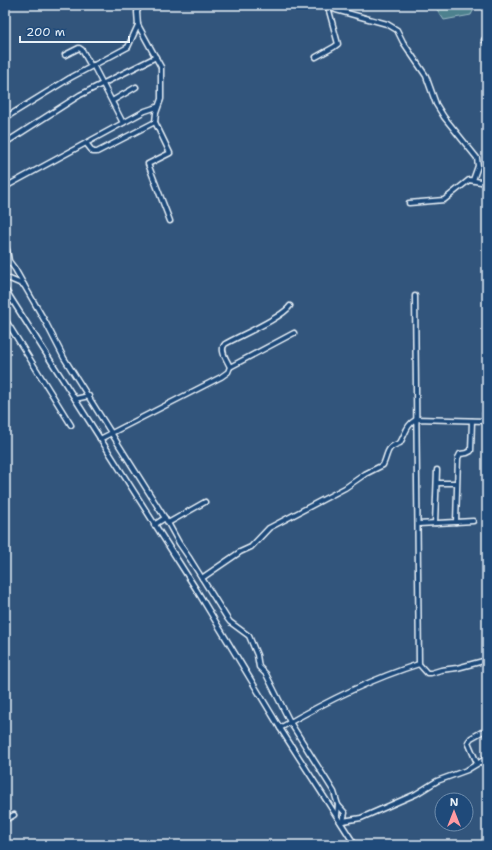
<svg xmlns="http://www.w3.org/2000/svg" width="492" height="850" font-family="'Shantell Sans',sans-serif">
<style>
.green{fill:#4d818e;stroke:#9ab9c3}
.lines{fill:none;stroke-linecap:round;stroke-linejoin:round}
.street-casing{stroke:#e8f1f8;stroke-width:7}
.street{stroke:#1f4a7a;stroke-width:4}
</style>
<rect width="100%" height="100%" fill="#32557c"/>
<filter id="ink" filterUnits="userSpaceOnUse"><feTurbulence type="fractalNoise" baseFrequency=".025" numOctaves="2"/><feDisplacementMap in="SourceGraphic" scale="8" xChannelSelector="R" yChannelSelector="G"/><feConvolveMatrix kernelMatrix="1 2 1 2 8 2 1 2 1" color-interpolation-filters="sRGB"/></filter>
<g filter="url(#ink)">
<polygon class="green" points="434,5 476,5 471,15 444,20"/>
<g class="lines">
<defs>
<g id="street">
<polyline points="140,5 137,12 138,25 161,67 161,99 156,113 155,122 170,153 148,164 170,221"/>
<polyline points="325,5 336,10 387,24 397,30 403,42 426,76 436,104 444,117 477,158 478,166 473,180"/>
<polyline points="484,40 487,41"/>
<polyline points="65,55 79,48 82,50 91,66"/>
<polyline points="316,57 334,47 338,44 328,7"/>
<polyline points="93,65 123,123"/>
<polyline points="112,101 136,87"/>
<polyline points="5,118 70,78 128,47 138,25"/>
<polyline points="5,143 80,95 156,57"/>
<polyline points="86,143 93,152 97,152 155,122"/>
<polyline points="5,187 145,111 157,107"/>
<polyline points="409,203 444,200 469,180 487,183"/>
<polyline points="5,245 7,250 9,261 15,269 24,285"/>
<polyline points="5,277 24,285 46,323 64,358 168,523 179,543 190,559 227,618 230,622 249,636 257,655 259,667 266,674 290,722 334,792 338,805 337,815"/>
<polyline points="5,289 196,589 280,728 355,845"/>
<polyline points="415,296 419,664 427,673 431,673 441,670 457,668 487,660"/>
<polyline points="5,319 71,425"/>
<path d="M230,367C227,360 219,350 225,344C239,336 282,318 290,306"/>
<polyline points="75,399 89,396"/>
<polyline points="486,421 485,414 487,404"/>
<polyline points="100,439 221,377 228,372 230,367 294,333"/>
<polyline points="437,483 456,483"/>
<polyline points="456,522 473,521"/>
<polyline points="168,523 205,502"/>
<polyline points="435,523 437,470"/>
<polyline points="418,524 456,522 458,458 460,454 467,453 471,451 472,421"/>
<polyline points="154,525 165,518"/>
<path d="M202,578L240,552L251,547L269,528L345,488L365,474L383,465C389,452 385,448 400,443C406,433 406,425 417,419L485,421"/>
<path d="M280,728C323,703 371,679 419,664"/>
<polyline points="477,763 468,742 471,738 487,729"/>
<polyline points="338,805 345,813 343,821 361,818 416,794 437,781 467,770 487,758"/>
<polyline points="5,820 14,815"/>
</g>
</defs>
<use href="#street" class="street-casing"/>
<use href="#street" class="street"/>
</g>
</g>
<rect width="492" height="850" fill="none" stroke="#1f4a7a" stroke-width="20"/>
<rect x="10" y="10" width="472" height="830" fill="none" stroke="#e8f1f8" stroke-width="1.5" filter="url(#ink)"/>
<g transform="translate(454 812)"><circle r="19" fill="#1f4a7a" stroke="#6f8dac"/>
<path d="M0-3L7 15L0 10L-7 15Z" fill="#ff9aa2"/>
<text y="-6" font-size="11" font-weight="bold" text-anchor="middle" fill="#e8f1f8">N</text>
</g>
<path d="M20 36v6h109v-6" fill="none" stroke="#e8f1f8" stroke-width="2"/>
<text x="26" y="36" font-size="12" fill="#e8f1f8" stroke="#1f4a7a" stroke-width="3" paint-order="stroke">200 m</text>
</svg>
